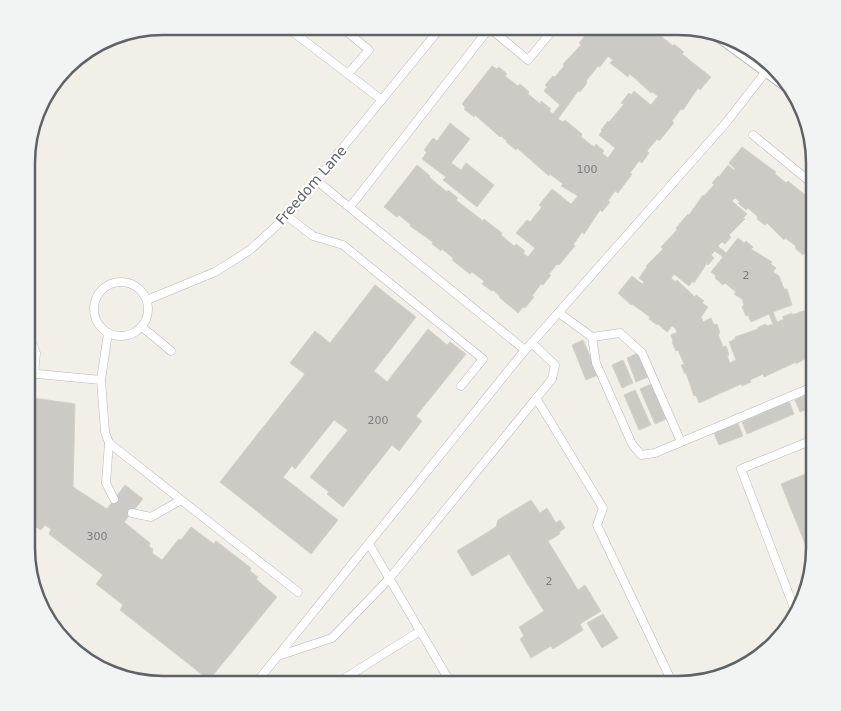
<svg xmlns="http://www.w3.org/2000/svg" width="841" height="711" font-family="'DejaVu Sans',sans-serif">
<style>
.building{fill:#cccac5;stroke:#d6d1c6;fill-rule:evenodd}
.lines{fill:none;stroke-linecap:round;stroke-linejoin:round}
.service-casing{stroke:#b5b8bc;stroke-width:9}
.minor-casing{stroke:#b5b8bc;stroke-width:18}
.service{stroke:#fff;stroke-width:8}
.minor{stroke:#fff;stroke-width:16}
.labels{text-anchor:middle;stroke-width:4;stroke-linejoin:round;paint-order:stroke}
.number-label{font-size:11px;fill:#7a7d7f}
.street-label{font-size:14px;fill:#5f6368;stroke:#fff}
.rim{fill:none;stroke:#5f6368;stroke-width:2.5}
</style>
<rect width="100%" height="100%" fill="#f1efe8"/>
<g class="building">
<path d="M595,27H652L662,35L661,36L673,46L674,44L684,52L682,54L711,77L700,90L698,88L683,110L681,109L672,121L674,123L659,141L657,139L647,151L649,153L642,163L639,161L630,173L632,174L618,193L615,191L608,201L610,202L602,212L600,210L584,234L582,232L573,245L575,246L559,265L557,264L549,274L551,275L543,285L541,284L532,296L534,297L525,308L523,307L518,313L499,297L500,296L493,290L492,291L482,284L484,281L472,272L470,274L452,260L453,258L442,249L441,251L432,244L433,242L410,226L411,225L399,215L397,217L384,207L417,165L430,176L429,177L447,192L448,190L458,198L456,200L483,221L484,219L502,233L501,235L514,246L516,244L525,251L523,253L528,257L535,248L516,233L527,220L530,222L542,207L539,205L552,189L571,204L578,196L561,186L563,184L550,174L549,176L517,148L516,150L506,142L507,141L501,136L500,137L475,115L474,117L464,109L466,108L462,104L492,66L497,69L499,67L507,74L505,76L518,86L520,84L529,92L528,94L540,104L541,101L551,109L549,111L553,114L560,105L544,91L547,87L545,85L553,76L555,77L564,66L563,64L581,45L579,43L588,32L590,33ZM608,56L613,60L610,63L628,77L630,74L651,93L652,92L658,96L651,105L634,91L631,95L629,93L621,103L624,104L609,122L608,121L601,130L602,131L599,135L615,148L608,158L602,153L604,151L596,144L594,147L581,137L582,134L565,120L563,122L558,119L578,91L580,92L587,83L586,81L598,66L600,67Z"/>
<polygon points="450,123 470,139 451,163 461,170 466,163 494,185 477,207 443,180 446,177 422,159 427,152 424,150 433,138 437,141"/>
<path d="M742,147L776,172L774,173L786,183L788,181L814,202L815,262L804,253L803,255L795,248L796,246L785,238L784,240L767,223L765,225L757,219L758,217L748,208L746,210L738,203L740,202L735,198L732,201L747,214L743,218L745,219L729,235L731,237L725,244L722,242L718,246L726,253L738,238L744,243L746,241L753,247L751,249L772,262L770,263L776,268L773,272L779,276L784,289H787L792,305L773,312L777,322L784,319L782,317L792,313V315L806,310L805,308L814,304L815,353L796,364V362L764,377L763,374L750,380L751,382L742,386L741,384L699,403L696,395L694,396L686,373L685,374L681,365L684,364L678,350L676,351L672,342L673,341L671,335L677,332L675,328L672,326L667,332L658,324L657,325L649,319L650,317L632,304L631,305L618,293L632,276L642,284L644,282L639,278L647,267L646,266L663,249L661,247L677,230L676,228L688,214L689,215L703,195L704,196L714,185L712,183L718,176L719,177L728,165L734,170L735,169L729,163ZM715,251L723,257L711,272L716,276L715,278L723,285L725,283L736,292L734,294L742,299L744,305L742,307L746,316L748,315L751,322L769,314L773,324L767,326L765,324L757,328L758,329L735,337V339L729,342L736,360L730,363L727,356L729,355L726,346L723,347L718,334L720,333L717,324L714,325L711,318L703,322L701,317L708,307L702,303L704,301L696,295L695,297L677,280L676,282L671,278L674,274L689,286L693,281L694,283L707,263L708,265L714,258L711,255Z"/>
<polygon points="375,285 416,317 374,371 387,382 428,329 447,345 450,342 466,354 416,416 422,421 399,451 392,445 343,507 327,494 329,492 310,477 348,430 334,420 295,469 292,466 283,477 338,520 311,554 220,482 305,374 290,363 315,331 330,343"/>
<polygon points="583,340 598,375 586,380 572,345"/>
<polygon points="638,353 648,377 636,382 627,358"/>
<polygon points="623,360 633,383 622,388 612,365"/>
<polygon points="651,384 666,419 655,424 640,389"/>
<polygon points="635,390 651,425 639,430 624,395"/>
<polygon points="815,391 815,406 800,412 795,400"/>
<polygon points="27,397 75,404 73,487 107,509 125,485 143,499 124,522 150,543 149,547 153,549 152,553 162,560 179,539 181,540 191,527 214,544 216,541 251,568 250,571 258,577 256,579 277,597 209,680 120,610 123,605 96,584 103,575 49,534 51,529 45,525 41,530 27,522"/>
<polygon points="789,401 794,414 747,434 742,422"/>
<polygon points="738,423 743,436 719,445 714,433"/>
<polygon points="815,470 815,548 812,561 781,484"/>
<polygon points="531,500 540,513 547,508 556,523 560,520 565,528 559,532 560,534 548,541 578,590 585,585 601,611 580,624 583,630 553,649 551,646 531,658 520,639 524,636 519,627 544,611 509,554 472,576 457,551 496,527 498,520"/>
<polygon points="603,614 618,638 602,648 587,623"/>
</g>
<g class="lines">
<defs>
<g id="service">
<polyline points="285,26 382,100"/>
<polyline points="340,26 369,50 348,74"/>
<polyline points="487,26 528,60 556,26"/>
<polyline points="753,135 814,185"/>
<polyline points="317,181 525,350"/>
<polyline points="350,207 491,26"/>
<polyline points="287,216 313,236 343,245 483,359 461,386"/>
<circle cx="121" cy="309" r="27"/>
<polyline points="147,300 215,272 250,250 287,216 442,26"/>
<polyline points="559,313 592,337 596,363 632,444 641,455 655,453 815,386"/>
<polyline points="142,327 171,351"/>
<polyline points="108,333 101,380 105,432 109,443 298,592"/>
<polyline points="592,337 620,333 642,353 681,442"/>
<polyline points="27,342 33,345 36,353 34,374"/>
<polyline points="27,373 101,380"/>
<polyline points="536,398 603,508 597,525 673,684"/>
<polyline points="109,443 106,483 114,499"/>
<polyline points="132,513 151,517 181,500"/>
<polyline points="369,544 452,685"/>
<polyline points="796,613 741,469 815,439"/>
<polyline points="278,656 332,638 389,579 552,379 555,365 532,343"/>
<polyline points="256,683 521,355 725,124 768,69"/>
<polyline points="334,685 420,631"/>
</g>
<polyline id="minor" points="723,36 787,83"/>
</defs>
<use href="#service" class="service-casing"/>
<use href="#minor" class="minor-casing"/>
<use href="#service" class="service"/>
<use href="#minor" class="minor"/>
</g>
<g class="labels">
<g class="number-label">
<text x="587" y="173">100</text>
<text x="746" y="279">2</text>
<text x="378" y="424">200</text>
<text x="97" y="540">300</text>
<text x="549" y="585">2</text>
</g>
<g class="street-label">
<text transform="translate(311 185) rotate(-49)" y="5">Freedom Lane</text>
</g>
</g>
<path d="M0 0H841V711H0ZM163 35H678A128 128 0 0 1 806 163V548A128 128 0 0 1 678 676H163A128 128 0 0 1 35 548V163A128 128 0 0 1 163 35Z" fill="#f2f3f3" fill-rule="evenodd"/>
<path class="rim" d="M163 35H678A128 128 0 0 1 806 163V548A128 128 0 0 1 678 676H163A128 128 0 0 1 35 548V163A128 128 0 0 1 163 35Z"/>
</svg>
